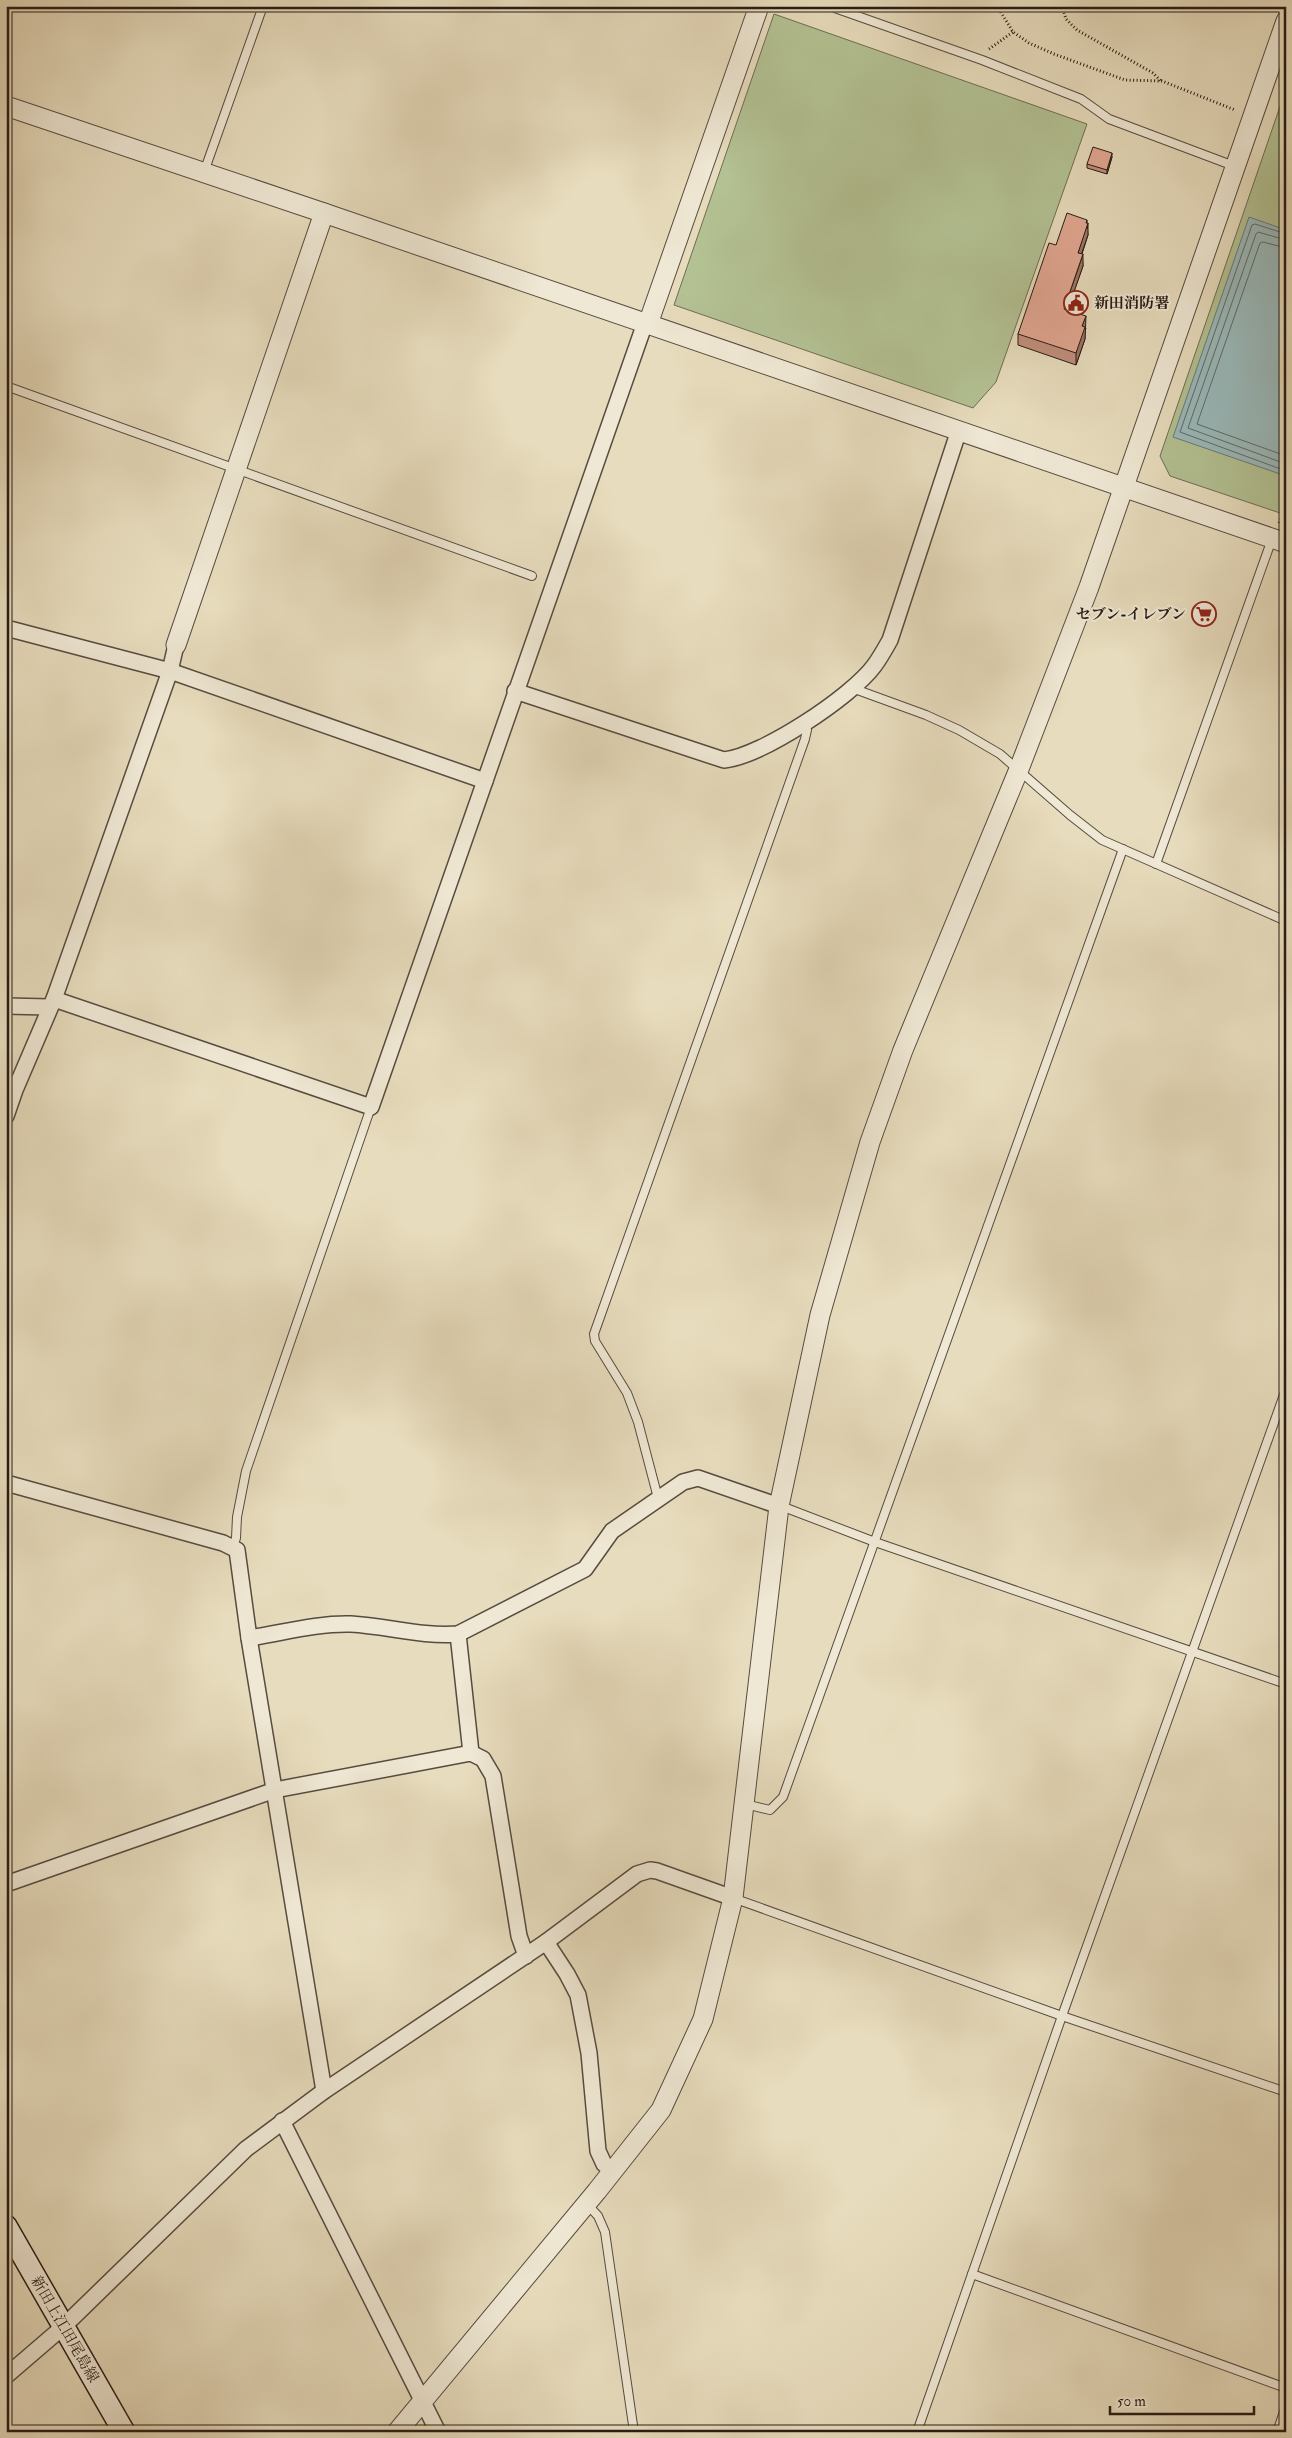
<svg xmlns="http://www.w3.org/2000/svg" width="1292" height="2438" font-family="'IM FELL Double Pica','Noto Serif JP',serif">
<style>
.green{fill:#b3c193;stroke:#6d6e54}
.water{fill:#9ab9ba;stroke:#6c7a78}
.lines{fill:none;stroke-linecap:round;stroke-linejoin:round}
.shore{stroke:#606a68;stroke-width:1}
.service-casing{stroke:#574c40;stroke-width:10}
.minor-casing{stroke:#574c40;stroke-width:18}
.tertiary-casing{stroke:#574c40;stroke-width:21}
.secondary-casing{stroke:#271c16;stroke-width:24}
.path{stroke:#271c16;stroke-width:3;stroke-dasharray:1 2.5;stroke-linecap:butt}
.service{stroke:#efe8d4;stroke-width:8}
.minor{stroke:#efe8d4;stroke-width:15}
.tertiary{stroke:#efe8d4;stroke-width:19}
.secondary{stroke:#efe8d4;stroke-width:21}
.wall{fill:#c2907e;stroke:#271c16}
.shaded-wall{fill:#9e7566;stroke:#271c16}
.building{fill:#e1a792;stroke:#271c16}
.labels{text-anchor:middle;stroke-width:4;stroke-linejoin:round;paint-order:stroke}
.poi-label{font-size:15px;font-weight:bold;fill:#271c16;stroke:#efe8d4;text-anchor:start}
.street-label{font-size:15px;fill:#271c16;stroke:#efe8d4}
</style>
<rect width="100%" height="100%" fill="#e7dcbd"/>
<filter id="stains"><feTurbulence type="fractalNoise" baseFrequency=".004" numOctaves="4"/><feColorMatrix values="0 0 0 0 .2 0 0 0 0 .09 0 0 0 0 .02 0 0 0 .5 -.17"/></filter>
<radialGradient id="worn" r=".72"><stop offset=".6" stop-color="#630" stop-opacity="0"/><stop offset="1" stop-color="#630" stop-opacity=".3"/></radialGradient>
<g class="green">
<polygon points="774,14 1087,124 996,382 973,408 674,305"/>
<polygon points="1286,89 1286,515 1170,476 1160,456"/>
</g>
<polygon class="water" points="1249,217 1286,230 1286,476 1173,437"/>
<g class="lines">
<g class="shore">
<polyline points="1286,234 1255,224 1252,225 1180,432 1286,471"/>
<polyline points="1286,240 1258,232 1256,234 1188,428 1286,464"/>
<polyline points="1286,248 1263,242 1260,243 1197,424 1286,456"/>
</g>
<defs>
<g id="service">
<polyline points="829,6 982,60 1081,99 1109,119 1234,166"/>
<polyline points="204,172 263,6"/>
<polyline points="6,386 532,576"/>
<polyline points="852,688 926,715 959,730 1000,754 1070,815 1102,840 1286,921"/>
<polyline points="1156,864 1272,539"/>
<polyline points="658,1498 638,1422 627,1393 595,1341 594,1334 805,739 807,730 805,723"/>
<polyline points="781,1506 875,1542 1286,1684"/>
<polyline points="233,1547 236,1538 237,1517 246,1471 371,1107"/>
<polyline points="745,1804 770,1810 783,1797 1123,849"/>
<polyline points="733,1898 1062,2016 1286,2092"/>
<polyline points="587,2204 598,2216 605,2232 634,2432"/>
<polyline points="972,2274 1286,2388"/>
<polyline points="917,2432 1062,2016 1286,1389"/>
<polyline points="1277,2432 1286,2406"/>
</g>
<g id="minor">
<polyline points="6,628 170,671 485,781"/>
<path d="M515,691L724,760C762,756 851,697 874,666C880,658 885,649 890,640L959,430"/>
<polyline points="54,999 371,1107 645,323"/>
<polyline points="6,1006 49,1007"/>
<polyline points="6,1116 15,1090 54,999 170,671 176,645"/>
<polyline points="6,1483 223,1543 237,1550 249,1638 324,2091"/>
<polyline points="458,1634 471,1753"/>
<path d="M249,1638C282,1633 317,1623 351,1624C387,1626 422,1637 458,1634L585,1569L612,1531L683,1482L698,1478L779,1506"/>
<polyline points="6,1884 275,1790 471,1753 483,1759 493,1776 519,1936 526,1956"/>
<polyline points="546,1942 567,1974 578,1995 589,2053 598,2151 604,2164 612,2172"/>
<polyline points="282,2121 438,2432"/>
<polyline points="6,2376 63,2327 246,2149 324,2091 546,1942 637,1874 650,1870 657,1871 733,1898"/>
</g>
<g id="tertiary">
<polyline points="6,106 324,213 1286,543"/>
<polyline points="648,324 759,6"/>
<polyline points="176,645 324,213"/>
<polyline points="397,2432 597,2191 661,2110 703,2019 733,1898 779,1506 820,1315 870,1142 903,1050 1019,769 1089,587 1286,21"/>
</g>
<polyline id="secondary" points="6,2226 124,2432"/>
</defs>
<use href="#service" class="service-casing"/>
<use href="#minor" class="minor-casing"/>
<use href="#tertiary" class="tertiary-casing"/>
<use href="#secondary" class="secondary-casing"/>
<g class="path">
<polyline points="997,6 1013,32 1029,43 1054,54 1125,80 1162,81 1235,110"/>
<polyline points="1062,6 1066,19 1077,30 1153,73 1161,81"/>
<polyline points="989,49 1013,32"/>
<polyline points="1279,523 1286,507"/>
</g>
<use href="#service" class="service"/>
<use href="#minor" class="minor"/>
<use href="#tertiary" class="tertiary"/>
<use href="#secondary" class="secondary"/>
</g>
<g class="wall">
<polygon points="1112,157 1107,174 1087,168 1087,164"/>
<polygon points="1087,223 1088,235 1082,254 1083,266 1067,310 1086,328 1085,331 1085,339 1076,365 1018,345 1018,334 1056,245"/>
</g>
<g class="shaded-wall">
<polygon points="1112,153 1112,157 1107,174 1107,170"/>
<polygon points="1087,220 1087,229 1088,223 1088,235 1078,264 1078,253"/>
<polygon points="1083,254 1083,266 1064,321 1064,309"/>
<polygon points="1086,316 1085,339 1076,365 1076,353 1082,326"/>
</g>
<g class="building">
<polygon points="1093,147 1112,153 1107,170 1087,164"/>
<polygon points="1067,213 1087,220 1086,223 1088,223 1078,253 1083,254 1064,309 1086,316 1082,326 1085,327 1076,353 1018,334 1049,243 1056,245"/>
</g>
<defs>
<symbol id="civic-ring" viewBox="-11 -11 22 22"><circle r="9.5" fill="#efe8d4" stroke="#8f2418" stroke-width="1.5"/><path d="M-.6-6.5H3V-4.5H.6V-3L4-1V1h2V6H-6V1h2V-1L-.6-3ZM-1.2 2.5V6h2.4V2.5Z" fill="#8f2418"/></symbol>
<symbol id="supermarket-ring" viewBox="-11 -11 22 22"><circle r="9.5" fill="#efe8d4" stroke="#8f2418" stroke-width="1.5"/><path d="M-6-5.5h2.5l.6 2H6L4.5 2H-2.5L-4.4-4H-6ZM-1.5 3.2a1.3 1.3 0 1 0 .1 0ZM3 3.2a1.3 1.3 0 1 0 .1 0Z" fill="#8f2418"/></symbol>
</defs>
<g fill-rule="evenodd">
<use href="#civic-ring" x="1062" y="289" width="28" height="28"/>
<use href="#supermarket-ring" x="1190" y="600" width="28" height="28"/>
</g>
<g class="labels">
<g class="poi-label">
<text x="1094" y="308">新田消防署</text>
<text x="1186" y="619" text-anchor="end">セブン-イレブン</text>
</g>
<g class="street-label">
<text transform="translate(65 2329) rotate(60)" y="5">新田上江田尾島線</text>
</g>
</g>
<rect width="1292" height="2438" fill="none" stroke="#e7dcbd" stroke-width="25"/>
<rect x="8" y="8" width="1277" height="2423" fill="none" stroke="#271c16" stroke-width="2.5"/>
<rect x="12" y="12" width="1267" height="2413" fill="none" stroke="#271c16"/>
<path d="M1110 2406v8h144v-8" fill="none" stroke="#271c16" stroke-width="2.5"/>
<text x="1117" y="2406" font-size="15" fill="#271c16" stroke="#efe8d4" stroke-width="4" paint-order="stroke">50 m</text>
<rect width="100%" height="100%" filter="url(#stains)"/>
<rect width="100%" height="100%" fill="url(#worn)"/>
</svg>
